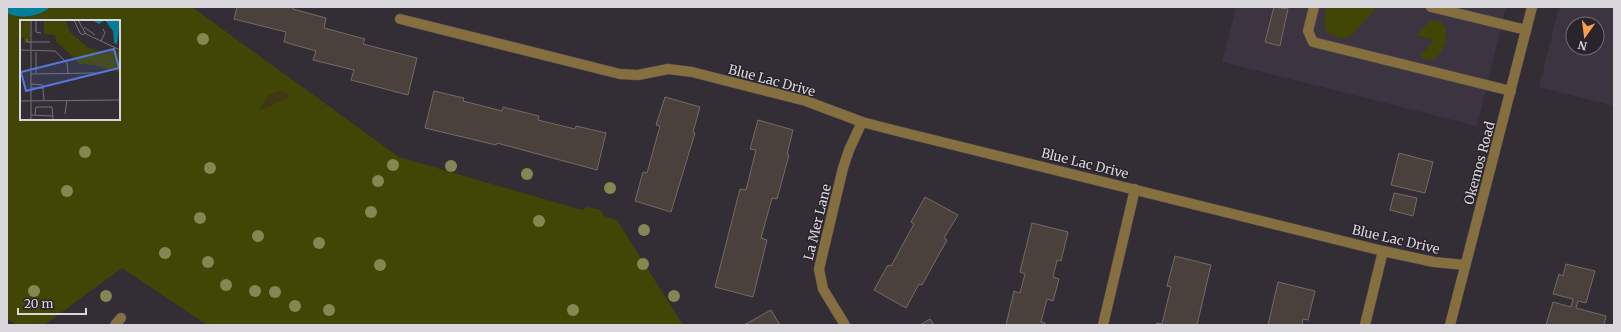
<svg xmlns="http://www.w3.org/2000/svg" width="1621" height="332" font-family="Merriweather,serif">
<style>
.built{fill:#3d3442;fill-rule:evenodd}
.green{fill:#424604;fill-rule:evenodd}
.sand{fill:#3f3717}
.water{fill:#037f9b}
.building{fill:#4b413c;stroke:#756a64}
.lines{fill:none;stroke-linecap:round;stroke-linejoin:round}
.minor-casing{stroke:#4e4851;stroke-width:11}
.minor{stroke:#866f3f;stroke-width:10}
.tree{fill:#848752}
.labels{text-anchor:middle;stroke-width:3;stroke-linejoin:round;paint-order:stroke}
.street-label{font-size:13px;fill:#dad7dc;stroke:#29242c}
.inset-road{fill:none;stroke:#767178;stroke-width:1}
.view{fill:#5677d9;fill-opacity:0.15;stroke:#5677d9;stroke-width:2}
.inset-edge{fill:none;stroke:#dad7dc;stroke-width:2}
</style>
<rect width="100%" height="100%" fill="#332d36"/>
<g class="built">
<polygon points="1236,7 1506,7 1477,126 1222,62"/>
<path d="M1559,7H1614V106L1539,87ZM1573,24H1597V48H1573Z"/>
</g>
<g class="green">
<path d="M7,7H192L399,157L582,210L587,207L600,210L604,216L617,220L683,325H207L122,268L44,325H16L7,318ZM21,21H119V119H21Z"/>
<path d="M1326,7H1376V8L1353,34L1347,38C1322,37 1323,27 1326,7Z"/>
<path d="M1431,20C1462,19 1440,75 1420,56L1434,40L1416,35Z"/>
</g>
<polygon class="sand" points="279,91 289,94 286,99 261,110 259,110 269,94"/>
<path class="water" d="M7,7H50C40,17 19,19 7,13Z"/>
<g class="building">
<polygon points="237,7 294,7 293,9 326,18 324,28 365,39 363,44 417,58 408,95 351,80 354,70 313,60 316,51 284,42 286,32 234,19"/>
<polygon points="1274,7 1288,9 1280,46 1265,42"/>
<polygon points="434,91 464,98 463,101 502,111 503,107 539,116 538,120 575,129 576,126 606,133 597,170 497,143 496,145 425,128"/>
<polygon points="665,97 700,107 693,132 695,133 671,212 635,201 643,172 647,173 660,126 656,125"/>
<polygon points="758,120 793,130 787,154 789,155 777,199 772,198 761,238 767,240 753,297 715,287 740,189 746,190 756,150 750,149"/>
<polygon points="1399,153 1433,162 1425,193 1391,185"/>
<polygon points="1394,193 1417,198 1413,216 1390,210"/>
<polygon points="925,197 958,215 944,238 947,240 922,285 919,284 906,308 874,290 888,265 891,266 914,224 911,222"/>
<polygon points="1032,223 1068,232 1061,261 1057,260 1053,277 1059,279 1053,301 1047,299 1041,322 1045,323 1045,325 1006,325 1014,291 1020,293 1025,274 1020,272"/>
<polygon points="1175,256 1211,265 1197,325 1156,325 1157,323 1162,324 1171,287 1167,286"/>
<polygon points="1566,264 1595,271 1586,303 1578,301 1576,308 1606,316 1604,325 1546,325 1553,302 1571,307 1573,299 1553,294 1559,274 1563,276"/>
<polygon points="1278,282 1315,291 1308,320 1303,319 1302,325 1268,325"/>
<polygon points="771,310 780,325 744,325"/>
<polygon points="930,319 934,325 920,325"/>
</g>
<g class="lines">
<defs>
<g id="minor">
<polyline points="1314,7 1308,31 1313,42 1511,91"/>
<polyline points="1431,7 1526,30"/>
<polyline points="400,19 620,74 638,75 668,69 692,72 806,101 862,122 893,130 1383,251 1434,262 1465,265"/>
<polyline points="115,325 121,318"/>
<polyline points="845,325 823,289 819,269 843,168 849,150 862,122"/>
<polyline points="1103,325 1135,189"/>
<polyline points="1365,325 1383,251"/>
<polyline points="1450,325 1532,7"/>
</g>
</defs>
<use href="#minor" class="minor-casing"/>
<use href="#minor" class="minor"/>
</g>
<g class="tree">
<circle cx="203" cy="39" r="6"/>
<circle cx="85" cy="152" r="6"/>
<circle cx="393" cy="165" r="6"/>
<circle cx="451" cy="166" r="6"/>
<circle cx="210" cy="168" r="6"/>
<circle cx="527" cy="174" r="6"/>
<circle cx="378" cy="181" r="6"/>
<circle cx="610" cy="188" r="6"/>
<circle cx="67" cy="191" r="6"/>
<circle cx="371" cy="212" r="6"/>
<circle cx="200" cy="218" r="6"/>
<circle cx="539" cy="221" r="6"/>
<circle cx="644" cy="230" r="6"/>
<circle cx="258" cy="236" r="6"/>
<circle cx="319" cy="243" r="6"/>
<circle cx="165" cy="253" r="6"/>
<circle cx="208" cy="262" r="6"/>
<circle cx="643" cy="264" r="6"/>
<circle cx="380" cy="265" r="6"/>
<circle cx="226" cy="285" r="6"/>
<circle cx="34" cy="291" r="6"/>
<circle cx="255" cy="291" r="6"/>
<circle cx="275" cy="292" r="6"/>
<circle cx="106" cy="296" r="6"/>
<circle cx="674" cy="296" r="6"/>
<circle cx="295" cy="306" r="6"/>
<circle cx="329" cy="310" r="6"/>
<circle cx="573" cy="310" r="6"/>
</g>
<g class="labels">
<g class="street-label">
<text transform="translate(772 80) rotate(15)" y="5">Blue Lac Drive</text>
<text transform="translate(1085 163) rotate(14)" y="5">Blue Lac Drive</text>
<text transform="translate(1479 163) rotate(-75)" y="5">Okemos Road</text>
<text transform="translate(817 222) rotate(-76)" y="5">La Mer Lane</text>
<text transform="translate(1396 239) rotate(13)" y="5">Blue Lac Drive</text>
</g>
</g>
<g transform="translate(20 20)">
<rect width="100" height="100" fill="#332d36"/>
<path d="M0,0H10V23H4V17L0,18ZM24,0H45L50,12L67,27L88,34L92,29L100,32V53L74,45L60,44L36,21L35,15L24,14Z" fill="#424604"/>
<path d="M72,0H100L97,24L94,23L93,11L85,0L79,4Z" fill="#037f9b"/>
<path class="inset-road" d="M11,0V100M16,0V12L21,13M54,0L60,13L63,15L65,13M58,0L66,14L100,30M64,7L75,15M7,19V22H30M81,21L85,13L83,9M0,30L35,31L47,43L48,53M16,32V53M11,54L76,53M11,64L23,65V68H11M23,68L24,80M0,81L100,80M45,94L47,80M11,95L33,96M15,95L16,87H32L33,100"/>
<path class="view" d="M94,29L99,48L6,71L1,52Z"/>
<rect width="100" height="100" class="inset-edge"/>
</g>
<rect width="1621" height="332" fill="none" stroke="#dad7dc" stroke-width="16"/>
<g transform="translate(1585 36) rotate(194)"><circle r="19" fill="#29242c" stroke="#706c72"/>
<path d="M0-3L7 15L0 10L-7 15Z" fill="#fa9f4f"/>
<text y="-6" font-size="11" font-weight="bold" text-anchor="middle" fill="#dad7dc">N</text>
</g>
<path d="M18 308v6h68v-6" fill="none" stroke="#dad7dc" stroke-width="2"/>
<text x="24" y="308" font-size="12" fill="#dad7dc" stroke="#29242c" stroke-width="3" paint-order="stroke">20 m</text>
</svg>
